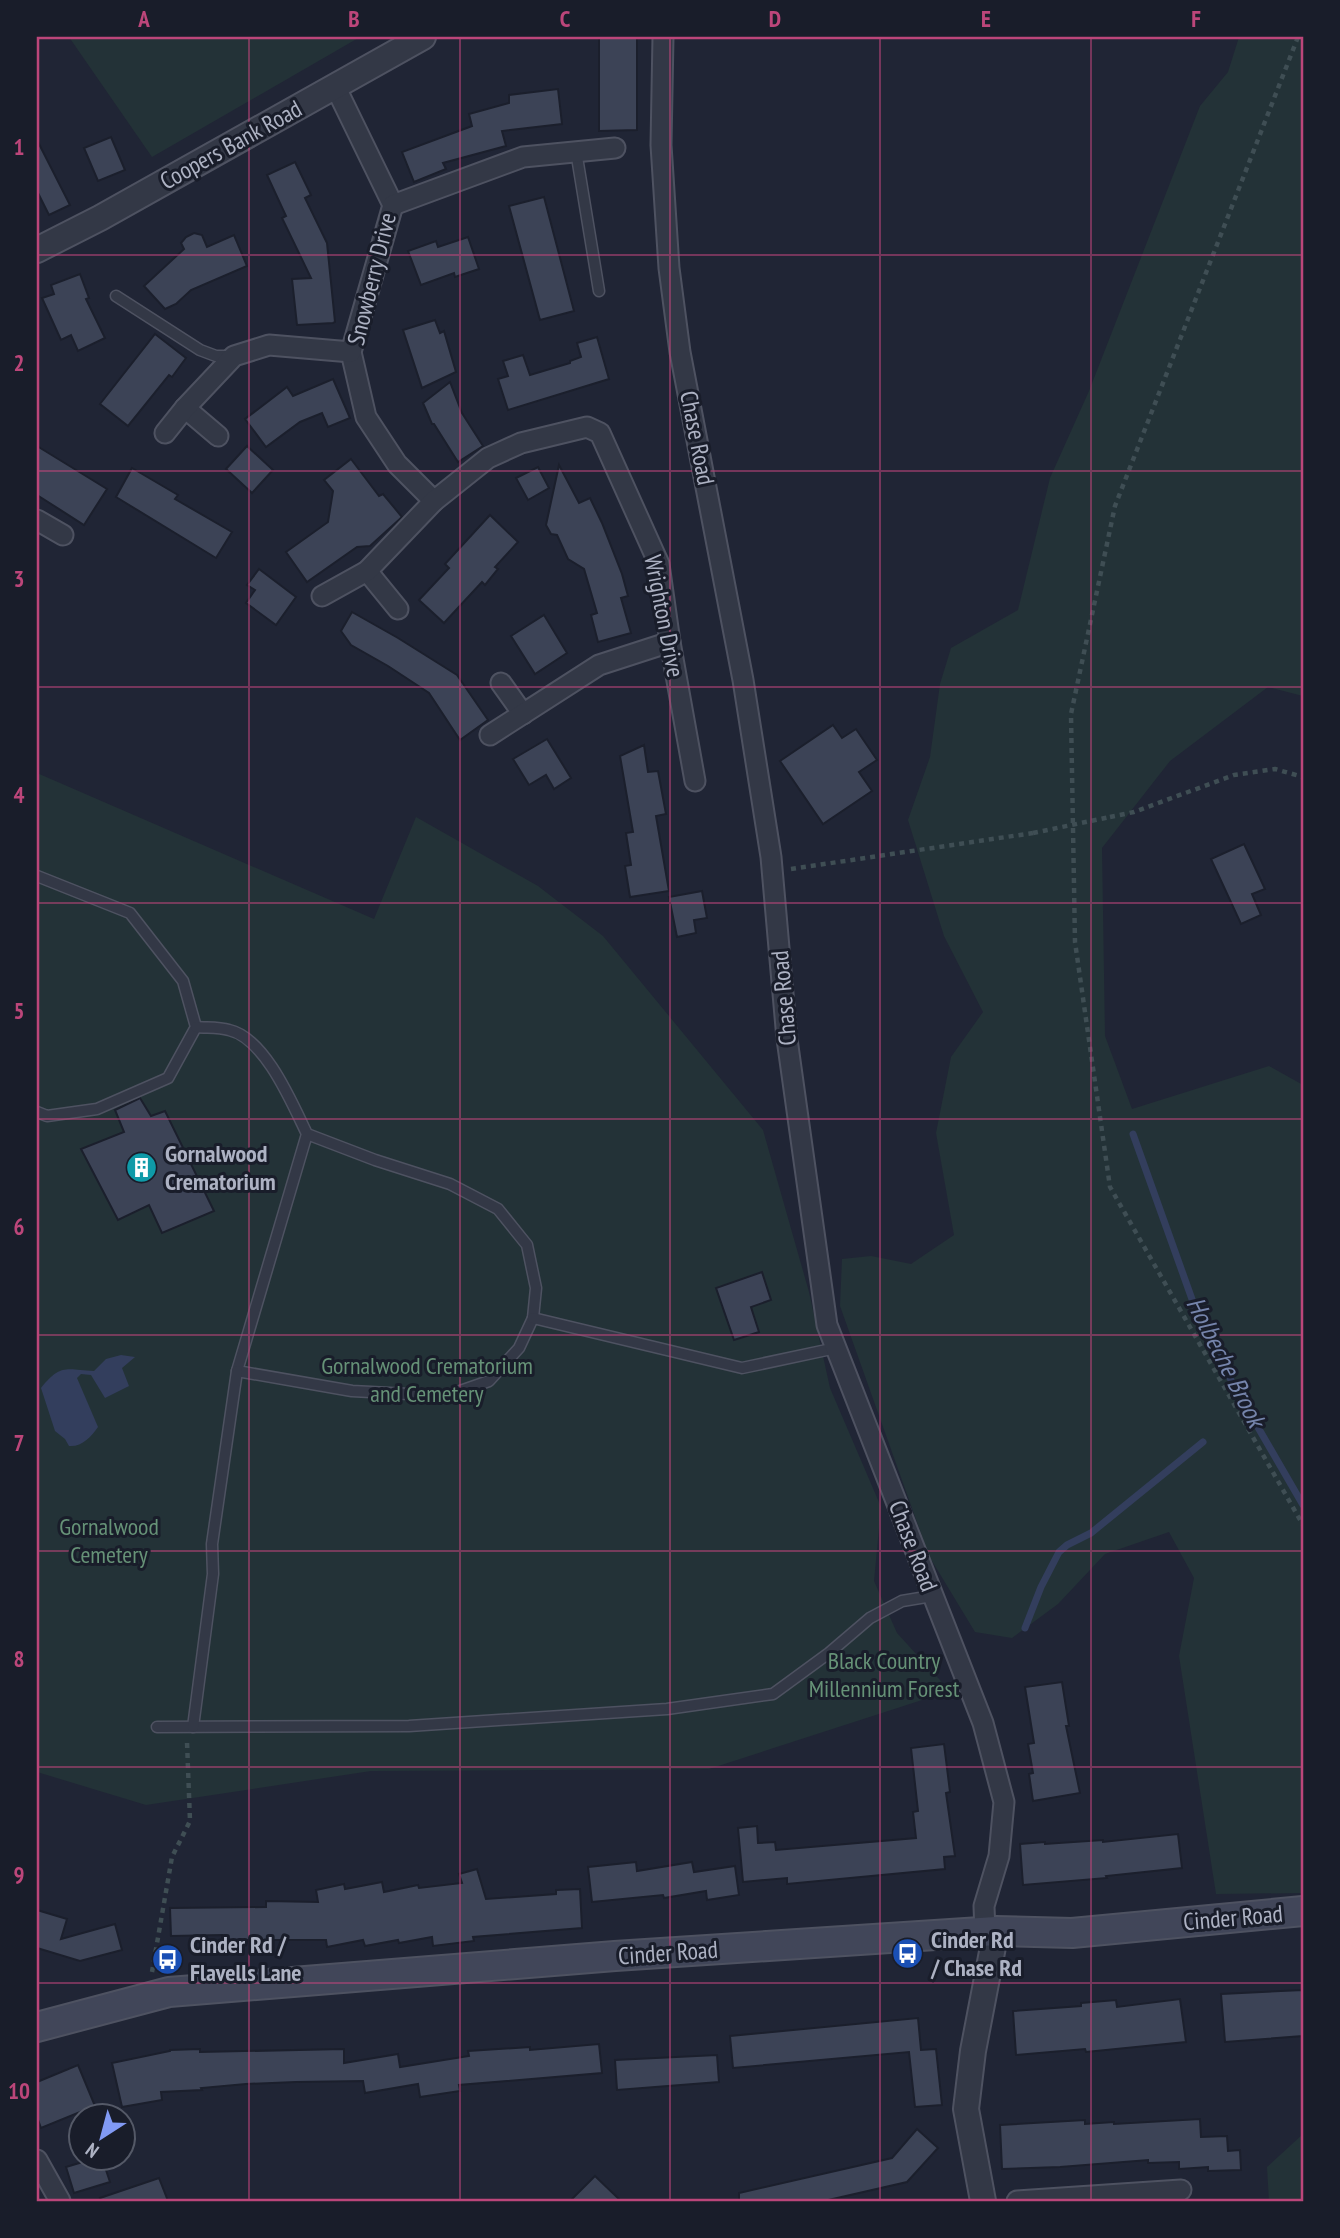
<svg xmlns="http://www.w3.org/2000/svg" width="1340" height="2238" font-family="'PT Sans Narrow',sans-serif">
<style>
.green{fill:#233237}
.water{fill:#333e5d}
.lines{fill:none;stroke-linecap:round;stroke-linejoin:round}
.stream{stroke:#333e5d;stroke-width:7}
.building{fill:#3c4356;stroke:#1b1f2c;stroke-width:2}
.service-casing{stroke:#4e5261;stroke-width:13}
.minor-casing{stroke:#4e5261;stroke-width:23}
.tertiary-casing{stroke:#4e5261;stroke-width:28}
.secondary-casing{stroke:#4e5261;stroke-width:32}
.path{stroke:#3f4e54;stroke-width:4.5;stroke-dasharray:5 5;stroke-linecap:butt}
.service{stroke:#333846;stroke-width:10}
.minor{stroke:#333846;stroke-width:19}
.tertiary{stroke:#333846;stroke-width:24}
.secondary{stroke:#414659;stroke-width:28}
.path-bridge{stroke:#3f4e54;stroke-width:4.5;stroke-dasharray:5 5;stroke-linecap:butt}
.grid{fill:none;stroke:#bc467a;stroke-width:2;stroke-opacity:0.55}
.labels{text-anchor:middle;stroke-width:6;stroke-linejoin:round;paint-order:stroke}
.street-label{font-size:24px;fill:#adb2c3;stroke:#191d2a}
.poi-label{font-size:24px;font-weight:bold;fill:#adb2c3;stroke:#191d2a;text-anchor:start}
.park-label{font-size:24px;fill:#669277;stroke:#191d2a}
.water-label{font-size:26px;font-style:italic;fill:#7584ab;stroke:#191d2a}
.neatline{fill:none;stroke:#bc467a;stroke-width:2.5}
.grid-label{font-size:23px;text-anchor:middle;font-weight:bold;fill:#bc467a}
</style>
<rect width="100%" height="100%" fill="#202535"/>
<g class="green">
<polygon points="69,37 360,37 152,157"/>
<polygon points="1239,37 1303,37 1303,696 1268,687 1170,761 1102,848 1105,1036 1132,1109 1269,1066 1303,1085 1303,1893 1216,1894 1179,1656 1194,1578 1169,1532 1105,1554 1058,1604 1012,1638 975,1632 929,1556 840,1306 842,1259 871,1256 911,1264 954,1235 936,1133 951,1057 983,1012 944,936 908,820 930,757 940,684 951,648 1018,610 1050,478 1089,391 1200,106 1228,72"/>
<polygon points="37,773 374,919 416,817 538,886 603,936 763,1130 809,1292 830,1388 881,1507 874,1581 897,1633 950,1691 709,1769 371,1771 146,1805 37,1772"/>
<polygon points="1303,2134 1303,2201 1269,2201 1267,2167"/>
</g>
<path class="water" d="M121,1355L135,1357L122,1368L129,1386L105,1398L91,1375L81,1374L77,1378L98,1427C91,1437 82,1447 69,1446L65,1439L55,1431L41,1388C60,1364 65,1369 94,1371L106,1359Z"/>
<g class="lines">
<g class="stream">
<polyline points="1133,1134 1198,1316 1234,1386 1303,1505"/>
<polyline points="1025,1628 1041,1587 1059,1552 1067,1545 1091,1533 1203,1442"/>
</g>
</g>
<g class="building">
<polygon points="599,37 637,37 637,130 599,131"/>
<polygon points="558,89 562,124 502,131 506,146 443,163 446,169 414,182 402,152 472,126 469,114 509,103 509,95"/>
<polygon points="111,137 125,170 98,181 84,148"/>
<polygon points="37,140 70,205 49,215 37,191"/>
<polygon points="295,162 311,195 305,198 327,243 335,322 333,323 297,325 292,279 311,278 282,218 286,216 267,175"/>
<polygon points="544,197 574,311 540,320 509,206"/>
<polygon points="194,233 202,235 207,247 234,235 247,266 191,290 176,304 165,309 144,286 184,249 181,243 186,237"/>
<polygon points="468,237 479,269 455,277 454,273 421,285 408,251 436,241 438,247"/>
<polygon points="80,274 89,298 86,299 105,338 78,351 71,335 61,340 42,298 54,294 51,285"/>
<polygon points="435,320 440,333 444,331 456,372 422,388 403,330"/>
<polygon points="155,334 186,358 172,377 169,375 128,426 100,404"/>
<polygon points="597,337 609,379 508,410 498,379 508,376 503,361 523,355 530,375 570,363 570,361 581,357 577,343"/>
<polygon points="333,379 350,418 328,427 322,413 300,422 266,447 245,419 287,387 293,396"/>
<polygon points="450,382 462,413 483,446 458,462 434,424 432,424 423,403"/>
<polygon points="37,446 107,489 84,525 37,495"/>
<polygon points="247,446 273,470 252,493 226,469"/>
<polygon points="351,459 379,496 383,494 402,517 370,546 357,547 307,582 286,552 328,522 333,491 324,480"/>
<polygon points="559,465 579,503 590,498 602,523 622,574 628,596 621,598 631,633 598,642 591,615 597,613 584,569 568,559 557,535 551,534 546,525"/>
<polygon points="538,467 549,488 528,500 516,478"/>
<polygon points="132,468 178,495 175,499 232,532 216,558 116,497"/>
<polygon points="490,515 518,542 495,567 498,569 485,585 482,582 444,623 419,600 449,568 445,564"/>
<polygon points="259,569 296,597 276,625 246,603 255,590 247,585"/>
<polygon points="352,612 398,638 457,675 488,720 460,740 429,693 388,666 351,645 341,631"/>
<polygon points="544,615 567,653 535,674 511,636"/>
<polygon points="833,725 842,738 856,729 877,760 859,772 872,791 823,824 780,761"/>
<polygon points="547,739 571,778 554,789 546,775 529,785 513,759"/>
<polygon points="644,745 648,772 658,771 666,814 656,816 669,891 630,897 625,866 631,865 626,833 633,832 620,756"/>
<polygon points="1244,844 1265,889 1252,894 1261,915 1241,924 1211,859"/>
<polygon points="702,891 707,918 694,920 696,933 677,937 669,897"/>
<polygon points="140,1098 151,1116 165,1111 214,1211 162,1233 149,1205 118,1220 81,1149 124,1132 115,1110"/>
<polygon points="762,1272 771,1300 751,1307 759,1332 734,1340 716,1288"/>
<polygon points="1062,1682 1069,1726 1066,1726 1080,1793 1033,1801 1029,1774 1033,1773 1028,1744 1034,1743 1025,1687"/>
<polygon points="944,1744 950,1792 946,1793 955,1856 944,1857 945,1869 787,1884 787,1878 743,1882 738,1828 757,1826 758,1843 775,1842 776,1850 916,1838 913,1812 918,1811 911,1748"/>
<polygon points="1178,1834 1182,1868 1106,1876 1107,1878 1023,1885 1020,1844 1045,1842 1045,1844 1103,1840 1103,1842"/>
<polygon points="636,1862 637,1871 692,1862 694,1872 735,1866 739,1895 707,1900 706,1891 664,1898 663,1895 592,1902 588,1867"/>
<polygon points="477,1869 486,1899 556,1894 556,1890 580,1889 582,1928 473,1937 474,1941 433,1946 432,1937 399,1943 398,1940 365,1946 363,1940 327,1947 326,1940 222,1940 222,1935 171,1936 170,1908 266,1907 266,1901 318,1902 316,1890 344,1884 345,1889 382,1882 384,1892 418,1885 419,1888 462,1883 459,1874"/>
<polygon points="37,1910 67,1919 61,1939 115,1924 122,1950 80,1961 37,1948"/>
<polygon points="1303,1990 1303,2036 1225,2042 1221,1994"/>
<polygon points="1180,1999 1186,2042 1086,2052 1085,2049 1016,2055 1013,2011 1081,2006 1081,2003 1116,2000 1117,2007"/>
<polygon points="918,2018 921,2050 936,2049 942,2105 915,2107 909,2052 733,2068 730,2036"/>
<polygon points="599,2044 602,2073 459,2085 460,2091 420,2097 418,2084 365,2093 363,2081 296,2082 246,2084 201,2088 202,2090 161,2092 162,2100 122,2107 112,2063 170,2051 170,2050 200,2049 200,2052 344,2049 344,2063 398,2054 400,2067 469,2056 468,2051 530,2047 530,2050"/>
<polygon points="717,2055 719,2082 617,2090 615,2060"/>
<polygon points="78,2065 95,2106 41,2128 37,2117 37,2082"/>
<polygon points="1200,2119 1201,2137 1227,2136 1228,2151 1240,2150 1241,2170 1208,2171 1208,2167 1179,2169 1179,2162 1148,2163 1148,2160 1060,2167 1002,2169 1000,2125 1085,2120 1085,2124 1114,2122 1114,2124"/>
<polygon points="917,2129 938,2148 907,2182 824,2201 739,2201 739,2193 892,2158"/>
<polygon points="96,2158 102,2158 110,2182 74,2193 66,2167"/>
<polygon points="595,2176 621,2201 570,2201"/>
<polygon points="159,2178 168,2201 101,2201 100,2198"/>
</g>
<g class="lines">
<defs>
<g id="service">
<polyline points="576,151 599,291"/>
<polyline points="116,296 200,350 216,356 233,356"/>
<polyline points="37,876 130,913 183,981 196,1027 168,1078 97,1109 47,1116 37,1112"/>
<path d="M196,1027C207,1028 219,1027 229,1030C265,1038 292,1103 307,1134L375,1160L450,1184L498,1209L527,1245L536,1288L533,1318L519,1348L489,1381L446,1396L352,1391L237,1371L307,1134"/>
<polyline points="533,1318 742,1368 836,1348"/>
<polyline points="157,1727 409,1726 667,1709 773,1694 829,1653 870,1618 902,1601 932,1596"/>
<polyline points="193,1727 213,1574 212,1544 237,1371"/>
</g>
<g id="minor">
<polyline points="663,37 661,145 669,268 680,352 743,680 771,857 787,1039 827,1325 983,1723 1004,1802 999,1856 984,1906 985,1932"/>
<polyline points="335,86 393,205 351,352 366,417 397,464 434,501"/>
<polyline points="393,205 523,157 615,148"/>
<polyline points="185,408 218,436"/>
<polyline points="165,433 185,408 234,356 269,345 351,352"/>
<polyline points="37,520 63,535"/>
<polyline points="367,571 398,609"/>
<polyline points="322,596 367,571 434,501 488,458 521,443 587,427 600,433 659,564 670,642 695,781"/>
<polyline points="501,683 523,714"/>
<polyline points="490,735 599,665 670,642"/>
<polyline points="37,2160 60,2201"/>
<polyline points="1017,2201 1181,2190"/>
</g>
<g id="tertiary">
<polyline points="37,250 100,218 423,37"/>
<polyline points="983,2201 966,2109 973,2051 996,1931"/>
</g>
<polyline id="secondary" points="37,2027 169,1992 615,1956 996,1931 1072,1933 1303,1911"/>
</defs>
<use href="#service" class="service-casing"/>
<use href="#minor" class="minor-casing"/>
<use href="#tertiary" class="tertiary-casing"/>
<use href="#secondary" class="secondary-casing"/>
<g class="path">
<polyline points="1298,37 1115,506 1071,714 1075,942 1110,1187 1303,1525"/>
<polyline points="1110,817 1134,812 1234,775 1275,769 1303,777"/>
<polyline points="791,869 1033,833"/>
<polyline points="152,1972 172,1857 190,1821 187,1742"/>
</g>
<use href="#service" class="service"/>
<use href="#minor" class="minor"/>
<use href="#tertiary" class="tertiary"/>
<use href="#secondary" class="secondary"/>
<polyline class="path-bridge" points="1033,833 1110,817"/>
</g>
<path class="grid" d="M249,37V2201M460,37V2201M670,37V2201M880,37V2201M1091,37V2201M37,255H1303M37,471H1303M37,687H1303M37,903H1303M37,1119H1303M37,1335H1303M37,1551H1303M37,1767H1303M37,1983H1303"/>
<defs>
<symbol id="building-disc" viewBox="-11 -11 22 22"><circle r="9.5" fill="#0f9aa8" stroke="#191d2a"/><path d="M-4-6H4V6H1V3H-1V6H-4ZM-2.5-4.3h1.7v1.8h-1.7ZM.8-4.3h1.7v1.8H.8ZM-2.5-1h1.7V.8h-1.7ZM.8-1h1.7V.8H.8Z" fill="#fff"/></symbol>
<symbol id="bus-disc" viewBox="-11 -11 22 22"><circle r="9.5" fill="#1a4fb4" stroke="#191d2a"/><path d="M-5-6H5V4H4V6H2V4H-2V6H-4V4H-5ZM-3.5-4V0h7V-4ZM-3.5 1.2v1.5H-2V1.2ZM2 1.2v1.5H3.5V1.2Z" fill="#fff"/></symbol>
</defs>
<g fill-rule="evenodd">
<use href="#building-disc" x="124" y="1150" width="35" height="35"/>
<use href="#bus-disc" x="890" y="1936" width="35" height="35"/>
<use href="#bus-disc" x="150" y="1942" width="35" height="35"/>
</g>
<g class="labels">
<g class="street-label">
<text transform="translate(231 145) rotate(-29)" y="8">Coopers Bank Road</text>
<text transform="translate(372 279) rotate(-76)" y="8">Snowberry Drive</text>
<text transform="translate(697 438) rotate(79)" y="8">Chase Road</text>
<text transform="translate(664 616) rotate(79)" y="8">Wrighton Drive</text>
<text transform="translate(784 998) rotate(-95)" y="8">Chase Road</text>
<text transform="translate(913 1546) rotate(69)" y="8">Chase Road</text>
<text transform="translate(1233 1918) rotate(-5)" y="8">Cinder Road</text>
<text transform="translate(668 1953) rotate(-4)" y="8">Cinder Road</text>
</g>
<g class="poi-label">
<text x="165" y="1162">Gornalwood<tspan x="165" dy="28">Crematorium</tspan></text>
<text x="931" y="1948">Cinder Rd<tspan x="931" dy="28">/ Chase Rd</tspan></text>
<text x="190" y="1953">Cinder Rd /<tspan x="190" dy="28">Flavells Lane</tspan></text>
</g>
<g class="park-label">
<text x="427" y="1374">Gornalwood Crematorium<tspan x="427" dy="28">and Cemetery</tspan></text>
<text x="109" y="1535">Gornalwood<tspan x="109" dy="28">Cemetery</tspan></text>
<text x="884" y="1669">Black Country<tspan x="884" dy="28">Millennium Forest</tspan></text>
</g>
<g class="water-label">
<text transform="translate(1226 1362) rotate(63)" y="9">Holbeche Brook</text>
</g>
</g>
<rect width="1340" height="2238" fill="none" stroke="#191d2a" stroke-width="77"/>
<g transform="translate(102 2137) rotate(216)"><circle r="33" fill="#191d2a" stroke="#545967" stroke-width="2"/>
<path d="M0-5L12 26L0 18L-12 26Z" fill="#819af4"/>
<text y="-10" font-size="19" font-weight="bold" text-anchor="middle" fill="#adb2c3">N</text>
</g>
<rect x="38" y="38" width="1264" height="2162" class="neatline"/>
<g class="grid-label">
<text x="144" y="27">A</text>
<text x="354" y="27">B</text>
<text x="565" y="27">C</text>
<text x="775" y="27">D</text>
<text x="986" y="27">E</text>
<text x="1196" y="27">F</text>
<text x="19" y="155">1</text>
<text x="19" y="371">2</text>
<text x="19" y="587">3</text>
<text x="19" y="803">4</text>
<text x="19" y="1019">5</text>
<text x="19" y="1235">6</text>
<text x="19" y="1451">7</text>
<text x="19" y="1667">8</text>
<text x="19" y="1883">9</text>
<text x="19" y="2099">10</text>
</g>
</svg>
